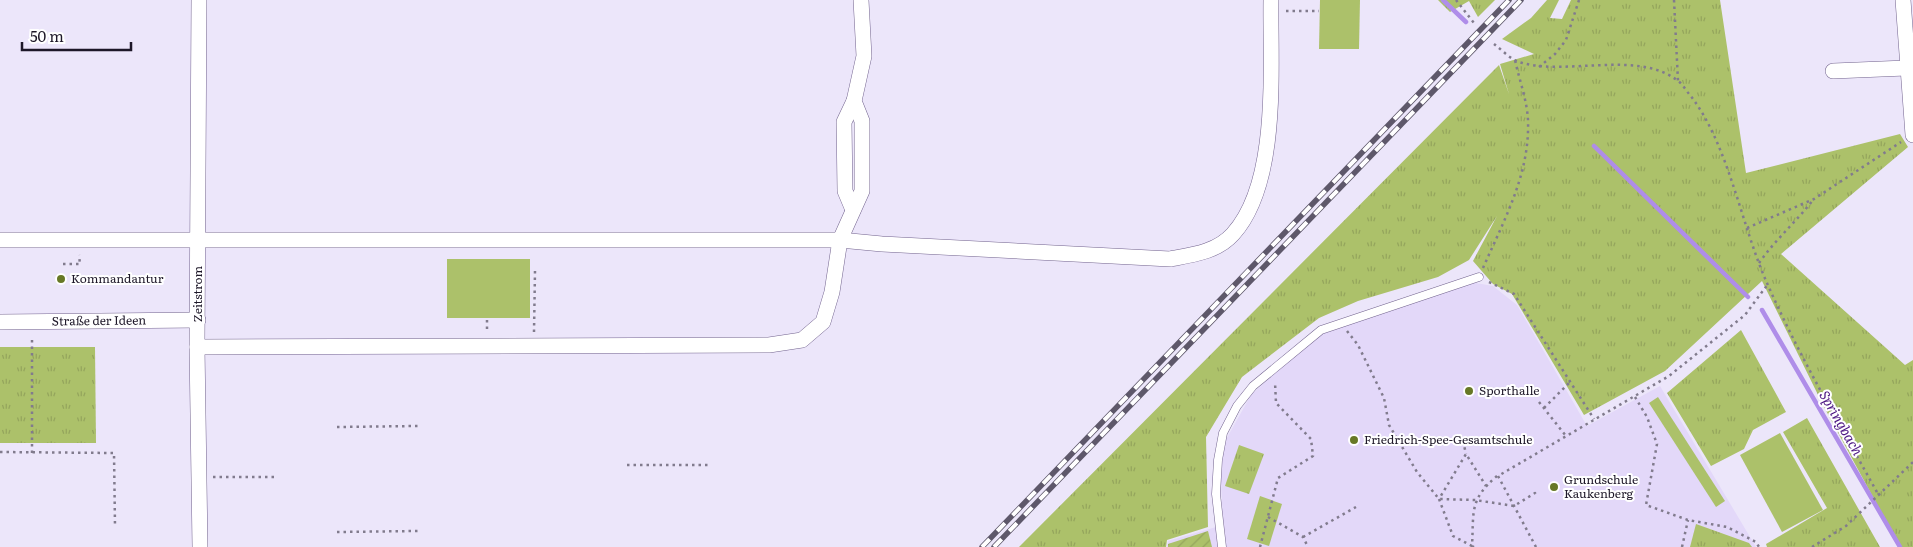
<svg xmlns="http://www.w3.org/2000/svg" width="1913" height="547" font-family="Literata,serif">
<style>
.built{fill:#e3d8f9}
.grass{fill:url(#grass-tufts)}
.garden{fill:url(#garden-furrows)}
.pitch{fill:#acc16a}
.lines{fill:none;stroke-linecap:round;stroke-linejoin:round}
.stream{stroke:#af8de9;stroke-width:4.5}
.service-casing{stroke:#72638e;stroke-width:9}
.minor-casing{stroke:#72638e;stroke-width:16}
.path{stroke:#817b8d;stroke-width:2.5;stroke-dasharray:2.5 4;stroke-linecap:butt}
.service{stroke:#fff;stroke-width:8}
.minor{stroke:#fff;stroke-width:15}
.rail-casing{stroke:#5e586a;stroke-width:5.5}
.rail{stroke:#fff;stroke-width:4;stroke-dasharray:11;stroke-linecap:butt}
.poi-dot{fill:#677826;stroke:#fff;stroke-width:2}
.labels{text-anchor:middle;stroke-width:4;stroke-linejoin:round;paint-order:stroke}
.poi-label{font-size:12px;fill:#1d1728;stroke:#fff;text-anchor:start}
.street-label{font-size:12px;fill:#1d1728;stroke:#fff}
.water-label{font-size:14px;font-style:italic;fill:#4b1582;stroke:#fff}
</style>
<defs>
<pattern id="grass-tufts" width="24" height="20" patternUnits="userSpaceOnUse" patternTransform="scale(1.25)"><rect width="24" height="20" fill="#acc16a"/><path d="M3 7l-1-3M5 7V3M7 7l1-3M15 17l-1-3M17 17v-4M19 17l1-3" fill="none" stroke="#94a55c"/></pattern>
<pattern id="garden-furrows" width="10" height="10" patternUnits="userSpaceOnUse" patternTransform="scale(1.25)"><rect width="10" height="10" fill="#acc16a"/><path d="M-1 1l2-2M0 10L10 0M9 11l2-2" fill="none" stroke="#94a55c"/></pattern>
</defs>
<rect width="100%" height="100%" fill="#ece6fa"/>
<polygon class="built" points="1470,282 1493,286 1517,305 1587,426 1660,386 1756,547 1167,547 1168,541 1223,525 1221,482 1224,443 1251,395 1322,331"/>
<g class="grass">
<polygon points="1438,0 1495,0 1478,17 1469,1 1450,12"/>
<polygon points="1547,0 1559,0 1550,18 1562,19 1571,0 1720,0 1746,173 1900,134 1908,147 1781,254 1905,365 1913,360 1913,547 1900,547 1823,405 1762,281 1665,371 1584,415 1512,294 1493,284 1473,261 1497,216 1469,260 1438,277 1358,301 1319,318 1242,377 1206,437 1208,527 1167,540 1166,547 1019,547 1499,65 1509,94 1500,64 1534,54 1502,39 1531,18"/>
<polygon points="1741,330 1786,412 1753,430 1744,449 1711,466 1667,393"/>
<polygon points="0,347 95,347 96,443 0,443"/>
<polygon points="1807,418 1880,547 1767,547 1766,544 1827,508 1783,432"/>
<polygon points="1239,445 1264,454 1249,494 1225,486"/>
<polygon points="1696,524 1749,543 1752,547 1690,547"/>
</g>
<polygon class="garden" points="1208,531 1212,547 1168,547 1168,544"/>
<g class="pitch">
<polygon points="1320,0 1360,0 1359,49 1319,49"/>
<rect x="447" y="259" width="83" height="59"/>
<polygon points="1658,397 1725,501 1716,507 1649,403"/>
<polygon points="1780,433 1823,510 1782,532 1740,455"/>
<polygon points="1260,496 1282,504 1269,546 1247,539"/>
</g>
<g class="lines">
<g class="stream">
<polyline points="1443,0 1466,22"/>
<polyline points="1594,146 1748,297"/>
<polyline points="1762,310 1900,547"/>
</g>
<defs>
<polyline id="service" points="1222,547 1216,494 1218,460 1223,433 1237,406 1253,386 1321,330 1479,277"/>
<g id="minor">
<polyline points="199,0 197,347 200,547"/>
<polyline points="1903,0 1913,135"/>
<polyline points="1833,71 1906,68"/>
<polyline points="853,210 845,191 844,122 854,101"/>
<path d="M0,240H840L882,244L1170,259C1192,255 1217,252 1233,234C1280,182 1270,67 1271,0"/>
<path id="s1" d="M0,322L198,320"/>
<polyline points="197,347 769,345 802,340 823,322 832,292 840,240 862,191 862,121 854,101 864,56 861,0"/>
</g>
</defs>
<use href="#service" class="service-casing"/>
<use href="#minor" class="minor-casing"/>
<g class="path">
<polyline points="1456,0 1474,23"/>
<polyline points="1674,0 1678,81"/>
<polyline points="1286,11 1319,11"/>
<path d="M1494,44C1502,50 1510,59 1519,62C1565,77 1638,49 1678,81C1683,84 1686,91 1690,95C1729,145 1741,225 1767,283C1799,356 1840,425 1878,494"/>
<polyline points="1539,67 1555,54 1566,40 1579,0"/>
<polyline points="1747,228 1814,199 1901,142"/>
<path d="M1759,263C1775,240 1796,222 1813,200"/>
<polyline points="63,264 80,264 79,255"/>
<path d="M1483,268C1504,220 1530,174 1528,120C1527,100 1519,79 1515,60"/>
<polyline points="1489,282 1514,294 1594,419"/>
<polyline points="487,320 487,332"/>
<polyline points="1347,331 1358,345 1384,398 1389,425 1417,472 1439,499 1475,500 1514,506 1535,493 1536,495"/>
<polyline points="534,332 535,271"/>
<polyline points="1635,397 1647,417 1657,444 1646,505 1688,520 1727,527 1756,542 1759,547"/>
<polyline points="1539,402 1566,436"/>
<polyline points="1544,408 1569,383"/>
<polyline points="337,427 418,426"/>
<polyline points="1463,441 1466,454"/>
<polyline points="0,452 114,453 115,526"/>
<polyline points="32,453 32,337"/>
<polyline points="627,465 708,465"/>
<polyline points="213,477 275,477"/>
<polyline points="1268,517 1303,537 1308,547"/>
<polyline points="337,532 418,531"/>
<polyline points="1303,537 1356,507"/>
<polyline points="1472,546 1453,536 1439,499 1466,454 1486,486"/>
<polyline points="1260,547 1278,478 1313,456 1311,439 1276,403 1275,382"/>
<path d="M1474,547L1472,546C1474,511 1469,500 1497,476"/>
<polyline points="1536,547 1498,476 1669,376 1745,315 1768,284"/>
<polyline points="1682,547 1688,520"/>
<polyline points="1812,547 1846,526 1913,462"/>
</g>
<use href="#service" class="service"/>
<use href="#minor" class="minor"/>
<defs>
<g id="rail">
<polyline points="982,547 1509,0"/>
<polyline points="994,547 1521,0"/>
</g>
</defs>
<use href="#rail" class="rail-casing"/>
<use href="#rail" class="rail"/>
</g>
<g class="poi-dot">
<circle cx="61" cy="279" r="5"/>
<circle cx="1469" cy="391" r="5"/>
<circle cx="1354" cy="440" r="5"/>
<circle cx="1554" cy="487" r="5"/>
</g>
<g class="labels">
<g class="poi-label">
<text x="71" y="283">Kommandantur</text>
<text x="1479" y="395">Sporthalle</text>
<text x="1364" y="444">Friedrich-Spee-Gesamtschule</text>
<text x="1564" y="484">Grundschule<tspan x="1564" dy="14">Kaukenberg</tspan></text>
</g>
<g class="street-label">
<text transform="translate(198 294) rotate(-90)" y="4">Zeitstrom</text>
<text dy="4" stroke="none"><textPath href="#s1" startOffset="99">Straße der Ideen</textPath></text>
</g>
<g class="water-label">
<text transform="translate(1841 423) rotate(60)" y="5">Springbach</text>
</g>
</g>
<path d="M22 42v8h109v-8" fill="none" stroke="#1d1728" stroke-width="2.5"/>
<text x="30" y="42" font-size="15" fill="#1d1728" stroke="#ffffff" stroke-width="4" paint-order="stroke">50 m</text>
</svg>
